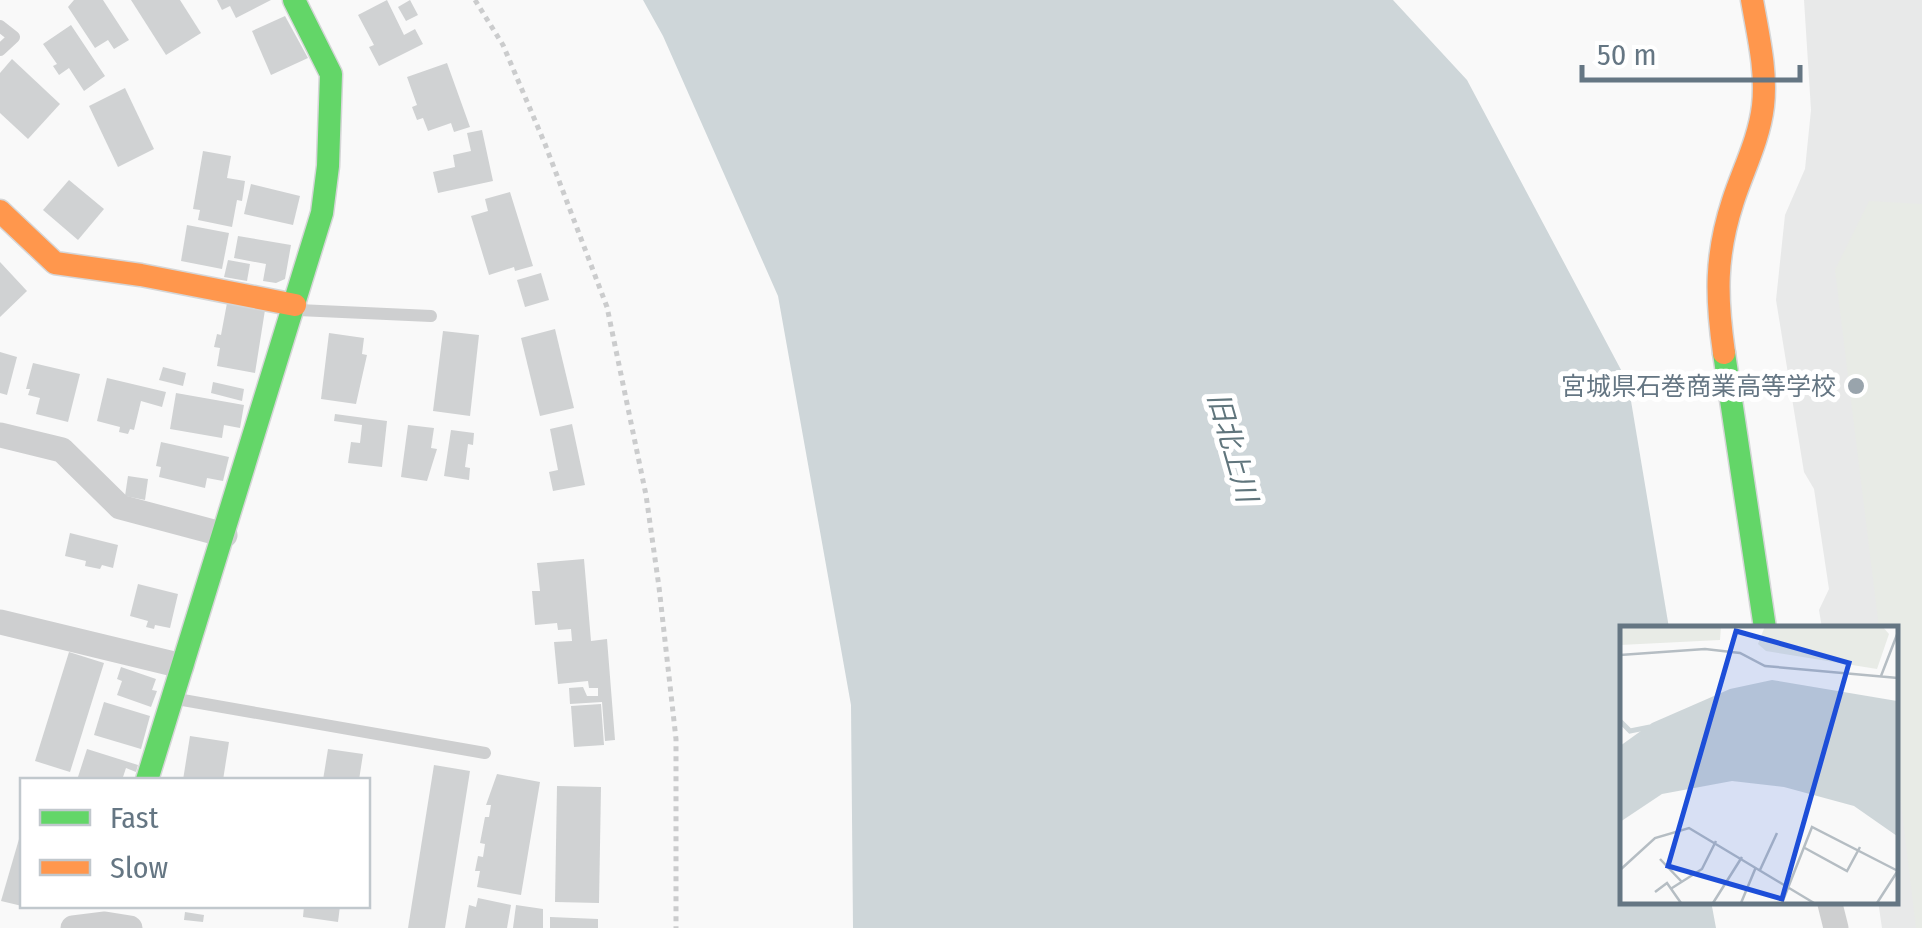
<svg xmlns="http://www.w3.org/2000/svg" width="1922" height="928" font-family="'Fira Sans Condensed','Noto Sans JP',sans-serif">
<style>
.built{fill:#e8e9e9}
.green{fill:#e8ebe6}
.water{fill:#ced6d9}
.building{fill:#d0d2d3}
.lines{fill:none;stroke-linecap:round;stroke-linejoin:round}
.fast-casing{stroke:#d5d6d7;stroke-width:25}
.slow-casing{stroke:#d5d6d7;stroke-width:25}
.path{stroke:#cbcccd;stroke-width:5;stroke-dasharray:5 5;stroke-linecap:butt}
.lane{stroke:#cecfd0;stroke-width:12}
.street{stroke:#cecfd0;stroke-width:25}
.fast{stroke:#63d668;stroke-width:22}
.slow{stroke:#ff974d;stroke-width:22}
.poi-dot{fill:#99a4ac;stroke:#fff;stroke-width:4}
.labels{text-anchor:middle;stroke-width:10;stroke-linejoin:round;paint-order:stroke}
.poi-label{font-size:25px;fill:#657683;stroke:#fff;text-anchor:end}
.water-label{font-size:28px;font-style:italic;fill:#60757c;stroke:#fff}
.inset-river{fill:none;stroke:#ced6d9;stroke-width:5}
.inset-road{fill:none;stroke:#b5bdc3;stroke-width:2.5}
.view{fill:#1d4ed8;fill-opacity:0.15;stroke:#1d4ed8;stroke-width:5}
.inset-edge{fill:none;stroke:#657683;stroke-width:5}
</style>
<rect width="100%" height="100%" fill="#f9f9f9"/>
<polygon class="built" points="1804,0 1922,0 1922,928 1882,928 1878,901 1894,900 1894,628 1822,628 1819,610 1829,589 1814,489 1804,472 1776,300 1785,215 1805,169 1811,110"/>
<polygon class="green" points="1869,201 1922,204 1922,928 1916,928 1895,754 1894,628 1879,628 1835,270"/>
<polygon class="water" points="643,0 1393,0 1467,80 1628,383 1669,628 1622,628 1622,900 1711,901 1716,928 853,928 851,705 778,296 663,36"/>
<g class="building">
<polygon points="74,0 103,0 129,40 114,49 108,40 95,48 68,7"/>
<polygon points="131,0 180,0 201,33 166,55"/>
<polygon points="217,0 271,0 236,18 230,6 222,10"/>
<polygon points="387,0 404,35 415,29 423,44 379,66 369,47 374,45 358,15"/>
<polygon points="410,0 418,15 406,21 398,7"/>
<polygon points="285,16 308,58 271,75 252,31"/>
<polygon points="71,25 105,76 84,91 69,68 59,75 53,66 57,64 43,44"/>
<polygon points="12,59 60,104 28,139 0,113 0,73"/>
<polygon points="447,63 470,127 454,132 451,123 428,131 423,118 417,120 412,107 417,105 407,77"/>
<polygon points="125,88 154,149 118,167 89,106"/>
<polygon points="482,130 493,181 438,193 433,172 455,167 453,155 471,151 467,133"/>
<polygon points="203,151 231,156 227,178 245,181 242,201 237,200 232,227 198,220 200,210 193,209"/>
<polygon points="69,180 104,209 78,240 43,210"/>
<polygon points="251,184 300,196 293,225 244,214"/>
<polygon points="510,192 533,266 515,271 514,267 489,275 471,216 488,211 485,199"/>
<polygon points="187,225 229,233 222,269 181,261"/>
<polygon points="238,236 291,245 285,279 276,283 263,281 266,264 234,258"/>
<polygon points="228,260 250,264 247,281 224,277"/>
<polygon points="0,262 27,291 0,317"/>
<polygon points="541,273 549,300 525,307 517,280"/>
<polygon points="227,303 265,310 255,373 217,366 220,348 214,347 217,334 221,335"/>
<polygon points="555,329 574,408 540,416 521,338"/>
<polygon points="443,331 479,335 470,416 433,411"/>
<polygon points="329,333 364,338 362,354 367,355 356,404 321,399"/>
<polygon points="0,352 17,357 7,395 0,393"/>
<polygon points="33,363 80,374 68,422 36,414 40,398 28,395 30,389 26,389"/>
<polygon points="163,367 186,373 183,386 159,380"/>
<polygon points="107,378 166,392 162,407 141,401 134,430 130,429 128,434 119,432 120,427 97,421"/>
<polygon points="213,382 244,389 242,401 211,393"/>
<polygon points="176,393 244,405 240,428 224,425 222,438 170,429"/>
<polygon points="335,414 387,421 382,467 348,463 351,442 360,443 362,425 334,421"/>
<polygon points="572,424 585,485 553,491 549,472 558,470 550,429"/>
<polygon points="408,425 434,428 431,448 437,449 427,481 401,477"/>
<polygon points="451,430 474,433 473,445 468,444 465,467 470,468 469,480 444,476"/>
<polygon points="161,442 229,457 223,481 207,478 205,488 159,477 161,467 156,466"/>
<polygon points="128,476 148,479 145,500 125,496"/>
<polygon points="70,533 118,545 113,568 102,565 100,569 85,566 86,561 65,556"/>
<polygon points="584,559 591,641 607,639 615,740 605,741 602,702 570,704 569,688 583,687 587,696 598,696 598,688 589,688 588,681 558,684 554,642 572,641 571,629 558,630 557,623 535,625 532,591 540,591 537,563"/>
<polygon points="138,584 178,594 170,628 155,625 154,629 146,627 148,621 130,616"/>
<polygon points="69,652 104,663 70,772 35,761"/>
<polygon points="121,667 156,679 152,690 157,691 151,707 117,695 122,681 117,679"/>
<polygon points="104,702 150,716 141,749 94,735"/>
<polygon points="601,704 604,745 574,747 571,706"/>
<polygon points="190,736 229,742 223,780 183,780"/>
<polygon points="87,749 138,765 136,772 126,768 122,780 77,780"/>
<polygon points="328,749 363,754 359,780 323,780"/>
<polygon points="434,765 470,771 445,928 408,928"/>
<polygon points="497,774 540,782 521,895 477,887 480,871 475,871 478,856 483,857 485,844 480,843 485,817 489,817 491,805 486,805"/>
<polygon points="557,786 601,787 599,903 555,902"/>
<polygon points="19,839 22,839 22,906 1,901"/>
<polygon points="478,898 511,905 507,928 465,928 469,905 476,907"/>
<polygon points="516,905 543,909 543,928 513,928"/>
<polygon points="304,906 340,906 338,922 303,917"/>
<polygon points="185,912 204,915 203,922 184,920"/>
<polygon points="550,917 598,919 598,928 550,928"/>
</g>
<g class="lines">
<defs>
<g id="fast">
<polyline points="1724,353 1765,628"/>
<polyline points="147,780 322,213 328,166 331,74 294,0"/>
</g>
<g id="slow">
<polyline points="0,211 55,263 141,275 295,305"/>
<path d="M1724,353C1716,297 1715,256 1733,201C1743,170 1759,140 1763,106C1767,71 1758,35 1752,0"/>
</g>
</defs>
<use href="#fast" class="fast-casing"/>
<use href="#slow" class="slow-casing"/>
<polyline class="path" points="475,0 503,45 545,144 607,307 646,495 659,587 676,739 676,928"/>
<g class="lane">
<polyline points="0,26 14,37 0,50"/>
<polyline points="298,310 431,316"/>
<polyline points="177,699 485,753"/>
</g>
<g class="street">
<polyline points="0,435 62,450 120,507 225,535"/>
<polyline points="0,622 182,666"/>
<polyline points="1829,900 1836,928"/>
<polyline points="73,928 105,924 130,928"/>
</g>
<use href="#fast" class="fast"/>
<use href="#slow" class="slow"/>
</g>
<circle class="poi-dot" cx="1856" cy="386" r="10"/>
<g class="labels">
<g class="poi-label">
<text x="1836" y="395">宮城県石巻商業高等学校</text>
</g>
<g class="water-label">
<text transform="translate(1233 447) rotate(74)" y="10">旧北上川</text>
</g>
</g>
<g transform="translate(1620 626)">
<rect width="278" height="278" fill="#f9f9f9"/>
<path d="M0,0H101L100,14L0,19ZM145,0H262L269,8L257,43L146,25L138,18Z" fill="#e8ebe6"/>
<path d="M152,54L277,75V210L234,180L164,161L112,155L42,168L0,196V120L32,97L110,63Z" fill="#ced6d9"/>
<path class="inset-river" d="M0,95L10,105L30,101"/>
<path class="inset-road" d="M0,29L85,23L120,27L145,40L278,52M261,50L278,6M183,221L227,245L240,221M40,233L61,255M0,244L35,212L69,202L194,277M140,244L157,207M52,262L82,243L96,215M35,266L47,257L61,277M93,277L122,231M121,277L136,241M162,277L192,201L278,245M257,277L277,246"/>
<path class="view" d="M116,5L229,37L162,273L48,240Z"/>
<rect width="278" height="278" class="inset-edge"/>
</g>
<rect x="20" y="778" width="350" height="130" fill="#ffffff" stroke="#c1c8cd" stroke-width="2.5"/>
<rect x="40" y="810" width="50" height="15" fill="#63d668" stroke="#c1c8cd" stroke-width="2.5"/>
<text x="110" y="828" font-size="30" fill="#657683">Fast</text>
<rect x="40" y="860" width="50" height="15" fill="#ff974d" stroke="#c1c8cd" stroke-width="2.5"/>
<text x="110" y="878" font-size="30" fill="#657683">Slow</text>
<path d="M1582 65v15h218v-15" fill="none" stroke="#657683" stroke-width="5"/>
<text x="1597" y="65" font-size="30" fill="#657683" stroke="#ffffff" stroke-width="8" paint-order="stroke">50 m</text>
</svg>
